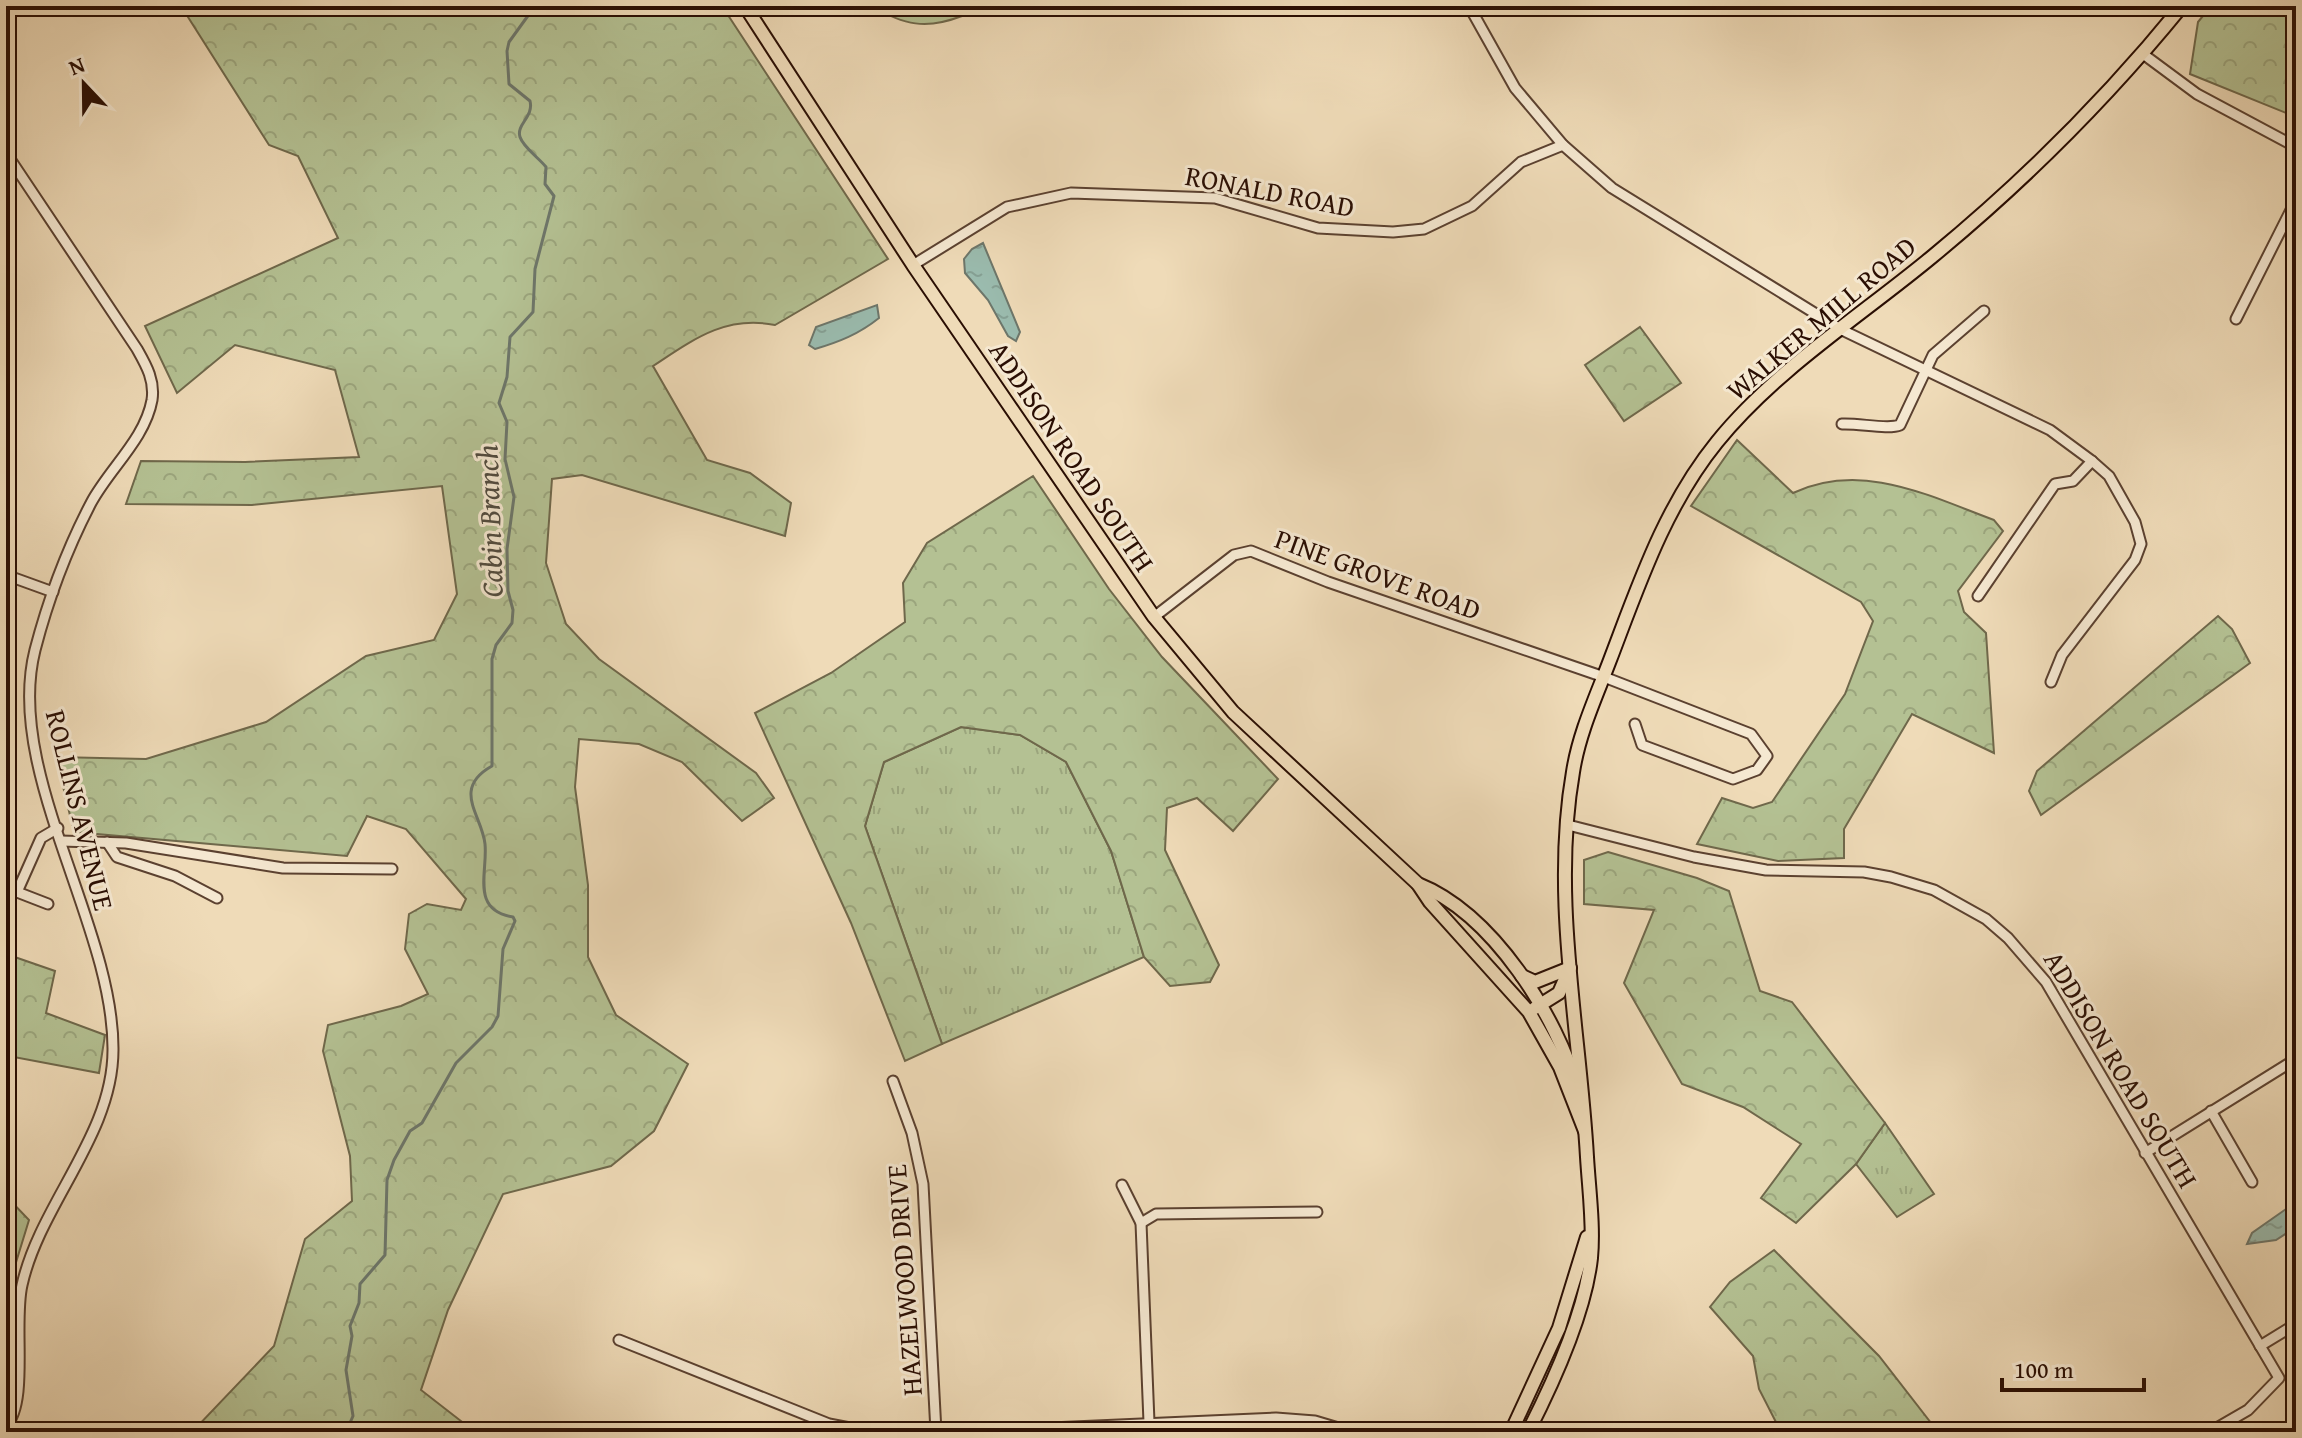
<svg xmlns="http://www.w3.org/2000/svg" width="2302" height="1438" font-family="'Gentium Book Plus',serif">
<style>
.grass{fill:url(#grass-tufts);stroke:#6f684b;stroke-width:2}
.forest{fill:url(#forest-crowns);stroke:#6f684b;stroke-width:2}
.water{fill:url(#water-ripples);stroke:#6d766a;stroke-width:2}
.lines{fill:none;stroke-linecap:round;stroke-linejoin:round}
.stream{stroke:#6d766a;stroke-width:3}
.minor-casing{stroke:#5b4130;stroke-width:13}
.major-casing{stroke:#2a0e03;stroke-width:16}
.minor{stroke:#f5e8d1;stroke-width:9}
.major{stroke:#efdbb8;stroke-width:12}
.labels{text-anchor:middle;stroke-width:6;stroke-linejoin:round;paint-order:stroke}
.street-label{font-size:28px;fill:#2a0e03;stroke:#f5e8d1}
.water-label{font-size:30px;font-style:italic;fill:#514b3f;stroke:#f5e8d1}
</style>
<defs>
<pattern id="grass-tufts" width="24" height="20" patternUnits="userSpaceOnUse" patternTransform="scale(2)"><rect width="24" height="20" fill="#b4c193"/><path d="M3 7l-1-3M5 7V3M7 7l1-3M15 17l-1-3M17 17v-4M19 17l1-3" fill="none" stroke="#9ba57d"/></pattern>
<pattern id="forest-crowns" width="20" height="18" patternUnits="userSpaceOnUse" patternTransform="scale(2)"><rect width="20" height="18" fill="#b4c193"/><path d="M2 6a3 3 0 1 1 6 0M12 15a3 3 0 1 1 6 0" fill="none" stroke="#9ba57d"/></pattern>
<pattern id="water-ripples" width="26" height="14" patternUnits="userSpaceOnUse" patternTransform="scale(2)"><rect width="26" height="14" fill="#9abbae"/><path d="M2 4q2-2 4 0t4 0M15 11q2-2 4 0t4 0" fill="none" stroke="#85a094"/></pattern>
</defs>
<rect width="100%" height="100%" fill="#efdbb8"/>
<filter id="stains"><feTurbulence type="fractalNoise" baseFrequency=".0025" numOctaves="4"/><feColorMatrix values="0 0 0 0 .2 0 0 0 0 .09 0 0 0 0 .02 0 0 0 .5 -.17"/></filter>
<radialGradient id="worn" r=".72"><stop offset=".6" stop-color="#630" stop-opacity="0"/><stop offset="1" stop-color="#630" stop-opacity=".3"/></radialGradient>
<g class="grass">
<polygon points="961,727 1020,735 1066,762 1111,851 1144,957 942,1044 865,826 884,762"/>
<polygon points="1885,1123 1934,1194 1897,1217 1856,1164"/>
</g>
<g class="forest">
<path d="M181,6H722L888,259L775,325C726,315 694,339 653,366L707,460L750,473L791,503L785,536L582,475L552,479L546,563L566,624L599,659L756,773L774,798L742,821L682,762L639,744L579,739L575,787L588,885V957L616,1015L688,1064L654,1131L611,1166L503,1194L448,1310L421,1390L475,1432H192L274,1346L305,1239L352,1201L350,1156L323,1051L328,1025L401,1006L428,994L405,949L409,914L427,904L461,910L466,899L406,829L367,816L347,856L74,832L56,757L146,759L266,722L366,656L434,640L457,594L442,486L252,505L126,504L141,461L245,462L359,457L335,370L235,345L177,393L145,326L338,238L298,156L269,145Z"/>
<path d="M871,6H958L962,16C926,30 904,25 871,6Z"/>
<polygon points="2211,6 2296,6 2296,117 2190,74 2198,22"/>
<polygon points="1640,327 1681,383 1624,421 1585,365"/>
<path d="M1737,440L1793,493C1861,461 1927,495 1994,520L2003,531L1958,591L1964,612L1986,633L1994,753L1912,714L1844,829V858L1778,861L1697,844L1722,798L1753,808L1772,802L1845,694L1873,621L1861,602L1691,506Z"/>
<polygon points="1033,476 1109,589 1162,657 1278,779 1233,831 1197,798 1167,808 1165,850 1219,965 1210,982 1170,986 1144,957 1111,851 1066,762 1020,735 961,727 884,762 865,826 942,1044 905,1061 851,923 755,713 831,673 905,622 903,583 927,543"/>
<polygon points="2218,616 2232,629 2250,663 2041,815 2029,791 2037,771"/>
<polygon points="1608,852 1697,878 1729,891 1760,991 1792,1002 1885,1123 1856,1164 1796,1223 1761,1198 1801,1144 1743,1107 1682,1084 1624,983 1654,910 1584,904 1584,860"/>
<polygon points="6,954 55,971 46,1013 105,1035 99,1073 14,1057 6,1060"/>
<polygon points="6,1196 29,1220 6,1295"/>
<polygon points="1774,1250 1879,1356 1938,1432 1811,1432 1804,1429 1781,1432 1759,1389 1753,1356 1710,1307 1730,1282"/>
</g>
<g class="water">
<polygon points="983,243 1020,332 1016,341 1008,336 988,300 965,273 964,259 972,249"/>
<path d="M877,305L879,318C859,334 839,342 815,349L809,345L816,327Z"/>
<polygon points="2296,1202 2296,1227 2276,1240 2247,1244 2252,1233"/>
</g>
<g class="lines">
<path class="stream" d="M346,1432L353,1416L346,1370L352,1336L350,1326L359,1303L360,1284L385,1255L387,1180L394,1160L410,1131L422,1123L456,1063L492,1027L498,1016L503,949L515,921L513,917C470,910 488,872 485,844C482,815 451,789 492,766V659L496,645L512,623L513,610L508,591L507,549L514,497L505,459L507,422L499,403L507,377L510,337L533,312L535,269L554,196L545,184L546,167C539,158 523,147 520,137C516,124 534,117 530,101L509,84L507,51L509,42L535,6"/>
<defs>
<g id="minor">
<polyline points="1469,6 1515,88 1563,145 1612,188 1842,330 2050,430 2092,461 2109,476 2135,522 2141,544 2135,560 2062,655 2051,682"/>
<polyline points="2143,54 2197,94 2296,147"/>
<path d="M6,153L137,349C146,365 155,380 152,400C145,439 109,469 91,503C67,549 48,600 35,650C4,772 114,926 113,1050C113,1135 40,1204 22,1285C13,1323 29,1402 6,1426"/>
<polyline points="913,265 1007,207 1071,193 1215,198 1318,228 1393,232 1424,229 1472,206 1521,162 1563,145"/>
<polyline points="2236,319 2296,200"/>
<path d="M1842,424C1859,423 1888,430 1900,425L1933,355L1984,311"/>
<polyline points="6,575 53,592"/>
<polyline points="1978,596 2055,484 2073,481 2092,461"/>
<polyline points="1154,617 1234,555 1251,551 1328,582 1604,677 1751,734 1767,756 1757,770 1733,779 1642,745 1635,724"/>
<polyline points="1568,825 1694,857 1766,870 1864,872 1891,877 1934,890 1986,919 2008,938 2046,982 2279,1378 2248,1410 2210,1432"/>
<polyline points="61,841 126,843 283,868 392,869"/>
<polyline points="107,842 117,857 175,876 217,898"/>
<polyline points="48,904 17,892 41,838 58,828"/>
<polyline points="893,1081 912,1133 923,1184 936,1432"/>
<polyline points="2211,1111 2252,1182"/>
<polyline points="2145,1153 2296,1059"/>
<polyline points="1122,1185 1141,1223 1149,1422"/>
<polyline points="1141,1223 1156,1214 1317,1212"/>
<polyline points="619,1340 829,1424 871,1432"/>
<polyline points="2260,1346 2296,1324"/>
<polyline points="959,1432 1276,1418 1315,1421 1352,1432"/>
</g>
<g id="major">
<path d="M745,6L913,265L1154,617L1233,712L1418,884C1493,914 1557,1016 1578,1091"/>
<polyline points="1418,884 1430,902 1529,1012 1560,1067 1585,1131"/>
<polyline points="1522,976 1535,982 1570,968"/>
<polyline points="1535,1008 1559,993 1569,970"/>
<polyline points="1511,1432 1559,1328 1587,1237"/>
<path d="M1528,1432C1553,1383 1585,1313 1591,1258C1594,1226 1589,1190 1587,1157C1580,1031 1551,898 1573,772C1579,733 1596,697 1610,660C1639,584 1665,506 1717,442C1775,370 1862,315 1933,256C2024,181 2108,97 2182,6"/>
</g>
</defs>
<use href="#minor" class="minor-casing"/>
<use href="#major" class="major-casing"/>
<use href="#minor" class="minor"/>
<use href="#major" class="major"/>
</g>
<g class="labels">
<g class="street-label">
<text transform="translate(1270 191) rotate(11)" y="10">RONALD ROAD</text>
<text transform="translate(1821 318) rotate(-40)" y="10">WALKER MILL ROAD</text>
<text transform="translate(1072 456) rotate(56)" y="10">ADDISON ROAD SOUTH</text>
<text transform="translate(1378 574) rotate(20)" y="10">PINE GROVE ROAD</text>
<text transform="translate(80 810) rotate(76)" y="10">ROLLINS AVENUE</text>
<text transform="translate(2121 1069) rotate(59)" y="10">ADDISON ROAD SOUTH</text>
<text transform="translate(904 1280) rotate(-94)" y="10">HAZELWOOD DRIVE</text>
</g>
<g class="water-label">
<text transform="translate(490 521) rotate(-92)" y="10">Cabin Branch</text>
</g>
</g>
<rect width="2302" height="1438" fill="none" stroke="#efdbb8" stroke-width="32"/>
<rect x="8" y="8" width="2286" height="1422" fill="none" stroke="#2a0e03" stroke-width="4"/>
<rect x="16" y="16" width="2270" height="1406" fill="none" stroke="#2a0e03" stroke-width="2"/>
<g transform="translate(84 84) rotate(338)" stroke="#f5e8d1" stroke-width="6" paint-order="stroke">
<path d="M0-6L14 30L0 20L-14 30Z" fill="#2a0e03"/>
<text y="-12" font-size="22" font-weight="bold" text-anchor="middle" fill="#2a0e03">N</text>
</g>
<path d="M2002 1378v12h142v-12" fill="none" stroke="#2a0e03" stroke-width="4"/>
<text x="2014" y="1378" font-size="24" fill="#2a0e03" stroke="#f5e8d1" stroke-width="6" paint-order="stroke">100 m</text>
<rect width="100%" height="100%" filter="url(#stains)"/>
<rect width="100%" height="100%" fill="url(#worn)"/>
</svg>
